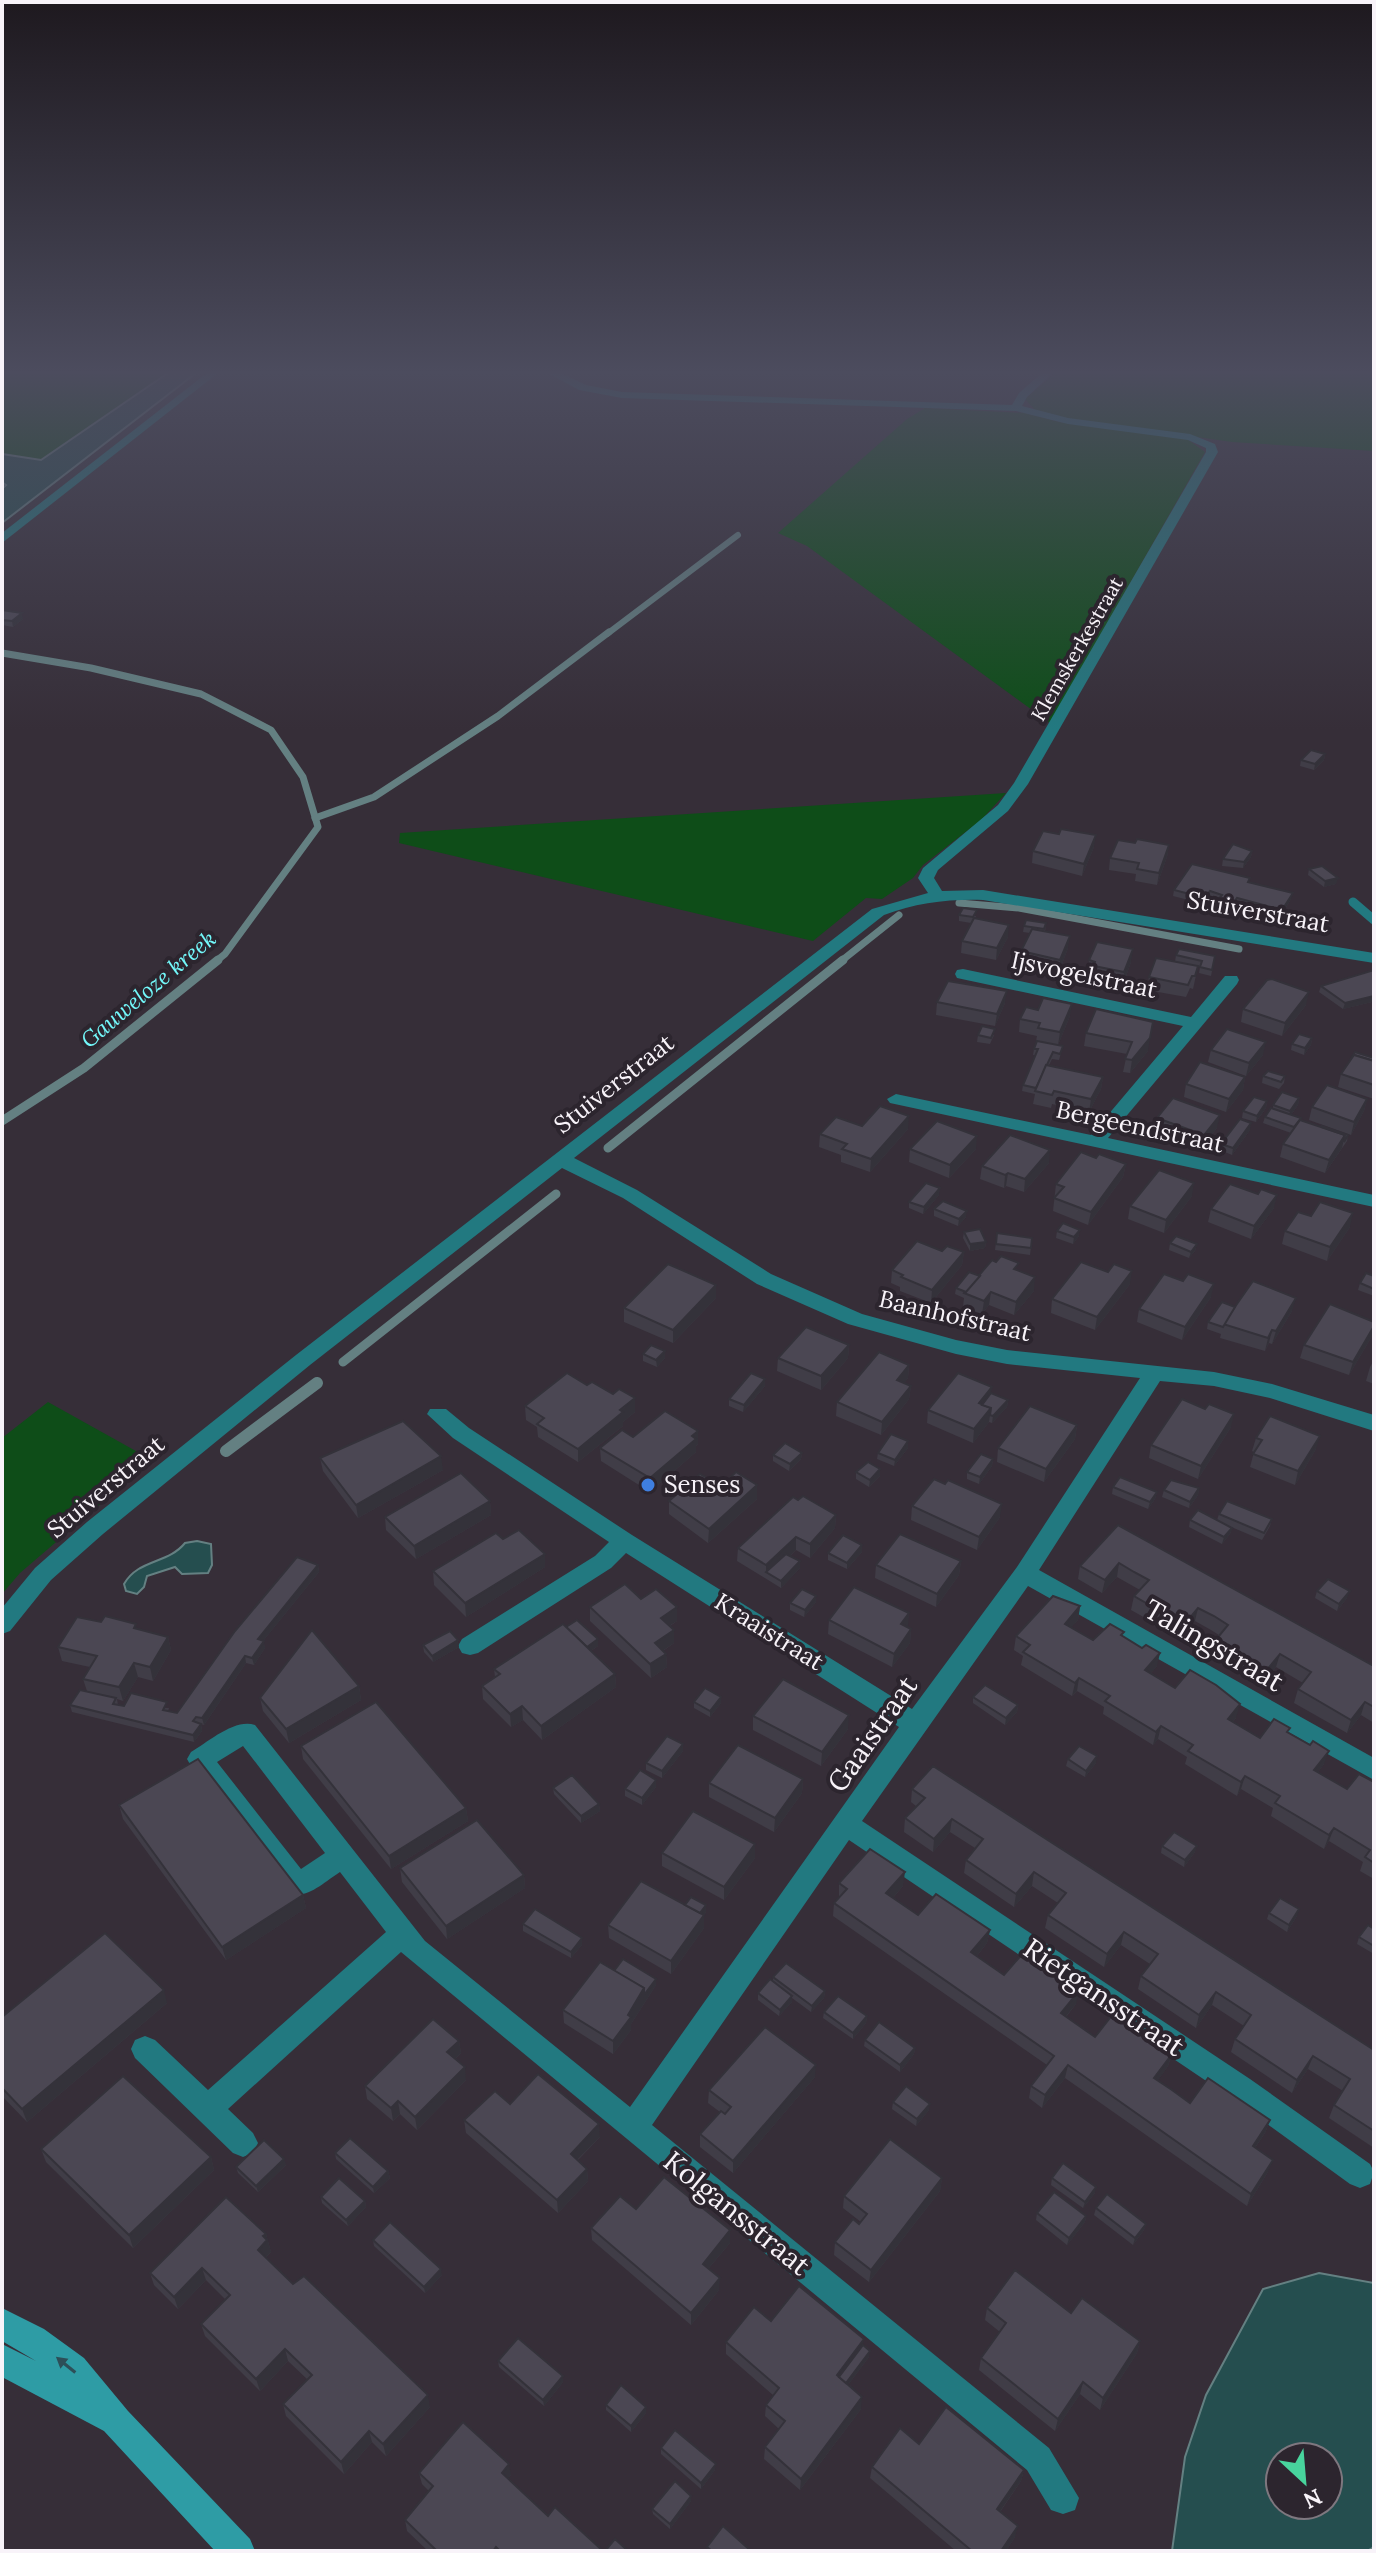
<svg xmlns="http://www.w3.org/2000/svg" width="1376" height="2553" font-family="Lora,serif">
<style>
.green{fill:#0e4d18}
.water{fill:#254e4f;stroke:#648082;stroke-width:2;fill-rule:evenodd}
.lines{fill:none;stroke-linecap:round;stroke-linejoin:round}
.stream-far3{stroke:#648082;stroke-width:6}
.stream-far2{stroke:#648082;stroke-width:7}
.stream-far1{stroke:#648082;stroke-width:9}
.stream{stroke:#648082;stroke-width:12}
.lane{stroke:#227980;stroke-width:9}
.street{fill:#227980;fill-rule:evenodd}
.secondary{fill:#2e9ca5;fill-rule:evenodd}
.wall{fill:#403d47}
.shaded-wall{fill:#34323a}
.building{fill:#4b4753;stroke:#34323a;stroke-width:2}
.oneway{fill:#2d4f58}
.shop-dot{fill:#3f7fe0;stroke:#2c252e;stroke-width:3}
.labels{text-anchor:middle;stroke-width:8;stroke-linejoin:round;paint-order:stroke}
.far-street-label{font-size:20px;fill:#f8f3f9;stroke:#2c252e}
.far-water-label{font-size:22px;font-style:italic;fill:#73f9fb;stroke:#2c252e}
.street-label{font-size:24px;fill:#f8f3f9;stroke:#2c252e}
.poi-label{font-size:24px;fill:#f8f3f9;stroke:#2c252e;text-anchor:start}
.near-street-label{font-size:28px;fill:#f8f3f9;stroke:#2c252e}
</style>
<rect width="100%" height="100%" fill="#362e38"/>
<g class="green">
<polygon points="2,373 168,373 41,460 2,454"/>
<polygon points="1055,373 1374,373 1374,451 1232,442 1050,416 1035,410 1025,399"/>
<polygon points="925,408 1025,413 1059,422 1187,439 1205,452 1050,723 807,546 778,533 907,419"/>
<polygon points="1006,793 981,820 923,865 913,878 882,899 866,898 813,941 399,843 400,833"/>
<polygon points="48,1402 152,1460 20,1573 2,1594 2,1438"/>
</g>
<g class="water">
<polygon points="168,373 196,373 2,523 2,489 6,485 2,482 2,454 41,460"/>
<path d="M197,1541L211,1544L212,1565L208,1573L182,1574L175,1567L147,1576L144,1587L137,1594L126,1591L124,1584C138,1559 168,1564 185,1543Z"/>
<path d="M1319,2273L1374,2283V2547L1367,2551H1172L1185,2457L1206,2395L1263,2289ZM1280,2457H1328V2505H1280Z"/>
</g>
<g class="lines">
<polyline class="stream-far3" points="607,634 738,535"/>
<g class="stream-far2">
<polyline points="2,653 91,668 201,694 271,730 303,777 318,827 225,954 215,962"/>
<polyline points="315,818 374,797 498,716 609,632"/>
<polyline points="959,903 1019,908 1239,949"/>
<polyline points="840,962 899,915"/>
</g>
<g class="stream-far1">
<polyline points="2,1121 84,1068 218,960"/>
<polyline points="608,1148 843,960"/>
<polyline points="343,1362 556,1194"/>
</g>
<polyline class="stream" points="226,1451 317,1383"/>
<polyline class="lane" points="1353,902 1374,920"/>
<g class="street">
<polygon points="207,373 218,373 2,543 2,533"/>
<path d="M548,373H561L586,385L622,392L1012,405L1019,393L1042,373H1053L1027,397L1022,406L1068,418L1190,434L1215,444L1218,452L1028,784L1008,811L938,870L934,878L942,891L983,890L1374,953V963L983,900C948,899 916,903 884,915L574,1158L637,1190L771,1274L862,1314L956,1340L1007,1350L1214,1372L1272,1384L1374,1415V1431L1270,1398L1214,1386L1160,1381L1039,1570L1374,1758V1780L1028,1586L862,1821L1250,2079L1370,2164L1374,2172L1370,2184L1360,2188L1350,2184L1230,2097L849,1840L652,2125L1049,2448L1079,2498L1075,2510L1063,2514L1051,2510L1027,2470L401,1952L228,2109L253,2133L258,2143L253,2153L243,2157L233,2153L135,2058L131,2049L135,2040L145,2036L155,2040L208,2090L386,1932L340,1872C324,1882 307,1900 289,1893L191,1766L187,1759L191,1752C208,1742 235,1718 255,1725L425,1941L630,2107L899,1727L626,1553L611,1568L478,1653L470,1655L462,1653L458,1646L462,1639L595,1556L609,1542L453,1438L427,1414L430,1409H446L469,1428L632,1535L912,1709L1017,1567L1140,1378L1007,1364L956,1354L848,1324L757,1284L623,1198L562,1168L310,1365L103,1534L51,1580L10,1631L2,1634V1608L35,1568L87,1522L296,1355L872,909L928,893L918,878L923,868L998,805L1014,783L1206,452V448L1188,440L1068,424L1016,411L622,398L579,390ZM243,1746L325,1853L301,1869L217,1762Z"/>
<polygon points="963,969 1191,1017 1225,976 1237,976 1239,980 1237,984 1108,1138 1374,1195 1374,1207 890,1103 887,1099 896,1094 1091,1135 1183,1026 957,978 955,974 957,970"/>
</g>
<polygon class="secondary" points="2,2308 44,2329 84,2358 128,2411 250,2539 255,2551 215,2551 104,2431 2,2377 2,2344 36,2361 2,2341"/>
</g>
<g class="wall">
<polygon points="2,610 23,619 13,627 2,625"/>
<polygon points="1325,754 1324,760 1314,770 1300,766 1301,760"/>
<polygon points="1059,834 1094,847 1082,876 1032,863 1033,851"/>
<polygon points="1135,843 1169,845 1167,857 1157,885 1135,881 1136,874 1109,870 1110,858"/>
<polygon points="1252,851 1251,857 1243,868 1222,866 1223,859"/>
<polygon points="1309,869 1336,884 1324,887 1308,875"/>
<polygon points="1250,882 1291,899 1281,916 1236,904 1231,912 1216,908 1218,900 1209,898 1204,904 1173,896 1174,890"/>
<polygon points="959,915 976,916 975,918 1008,937 996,960 961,953 962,941 971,923 959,921"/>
<polygon points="1046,923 1045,932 1068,948 1059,972 1020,964 1021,951 1030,933 1023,932 1024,926"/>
<polygon points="1176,955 1215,956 1211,976 1199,973 1200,967 1175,962"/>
<polygon points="1089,960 1131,962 1123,985 1092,979 1092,974 1088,973"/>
<polygon points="1198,966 1193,989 1190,988 1186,997 1147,990 1149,977"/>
<polygon points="1374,970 1374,1004 1372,1002 1343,1009 1319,992 1321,986"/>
<polygon points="937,1002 1005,1003 995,1026 936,1015"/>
<polygon points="1306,1005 1282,1036 1241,1022 1243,1009"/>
<polygon points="1096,1009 1148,1051 1130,1073 1123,1072 1127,1054 1084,1046 1086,1033"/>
<polygon points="1070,1016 1058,1045 1036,1041 1037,1036 1019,1032 1020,1019"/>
<polygon points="978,1035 994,1035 990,1044 977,1042"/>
<polygon points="1312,1038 1311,1045 1304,1055 1291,1050 1292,1044"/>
<polygon points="1063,1046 1059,1060 1052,1059 1049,1065 1103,1077 1101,1089 1089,1112 1052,1104 1051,1108 1033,1104 1035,1094 1022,1091 1023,1085 1035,1055 1033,1055 1034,1049"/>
<polygon points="1211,1050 1263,1055 1246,1076 1208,1062"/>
<polygon points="1374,1058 1374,1099 1338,1087 1341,1074"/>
<polygon points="1263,1076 1285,1076 1284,1083 1279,1089 1262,1083"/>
<polygon points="1245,1077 1243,1090 1226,1112 1184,1097 1186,1084"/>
<polygon points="1299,1098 1298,1105 1291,1115 1300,1120 1348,1135 1347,1141 1325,1173 1280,1157 1283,1144 1291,1133 1263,1123 1265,1117 1273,1108 1273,1105"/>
<polygon points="1367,1099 1364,1111 1351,1135 1309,1120 1312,1107"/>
<polygon points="1267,1101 1266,1108 1256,1122 1242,1118 1243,1111"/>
<polygon points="1157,1118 1217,1128 1201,1148 1154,1131"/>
<polygon points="862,1126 908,1129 870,1172 841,1162 841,1155 819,1147 820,1134"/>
<polygon points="1250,1130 1232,1155 1220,1150 1221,1144"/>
<polygon points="910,1149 976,1149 949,1178 909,1162"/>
<polygon points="1096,1158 1126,1164 1123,1177 1088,1225 1053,1211 1056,1184"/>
<polygon points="1049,1163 1024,1192 1006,1186 1004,1188 980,1179 982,1166"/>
<polygon points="939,1195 923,1214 909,1208 909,1202"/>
<polygon points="1192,1196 1164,1233 1128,1219 1130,1206"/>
<polygon points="1274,1208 1251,1239 1208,1222 1211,1209"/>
<polygon points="934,1209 966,1217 958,1226 934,1216"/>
<polygon points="1311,1216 1350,1227 1327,1261 1282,1244 1285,1231"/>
<polygon points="1057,1231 1079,1236 1073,1244 1056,1238"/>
<polygon points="964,1232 986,1242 985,1248 970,1251 963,1238"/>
<polygon points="997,1233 1032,1238 1030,1255 995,1250"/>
<polygon points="1170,1243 1197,1244 1195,1251 1189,1258 1169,1250"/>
<polygon points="942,1251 964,1252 962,1265 931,1303 900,1291 900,1287 891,1283 892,1270"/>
<polygon points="1018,1271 1034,1291 1014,1315 989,1305 982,1314 963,1307 964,1298 955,1294 956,1288 980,1276"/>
<polygon points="1374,1276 1374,1296 1358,1290 1360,1283"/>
<polygon points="1130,1284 1095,1330 1051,1313 1052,1299"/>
<polygon points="716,1285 716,1298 673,1343 624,1322 624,1308"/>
<polygon points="1211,1297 1182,1340 1137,1322 1139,1309"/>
<polygon points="1235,1307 1292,1311 1272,1344 1269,1343 1265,1351 1220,1338 1221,1334 1207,1329 1208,1322"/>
<polygon points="1372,1336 1349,1375 1300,1358 1304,1345"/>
<polygon points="849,1345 848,1358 821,1390 777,1371 778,1358"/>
<polygon points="643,1354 665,1358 657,1367 643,1361"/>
<polygon points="1374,1360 1374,1384 1366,1381 1370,1367"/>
<polygon points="909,1365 908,1378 904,1383 911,1386 909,1399 881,1435 836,1416 837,1402"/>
<polygon points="765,1379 765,1386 743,1412 729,1406 729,1399"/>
<polygon points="587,1385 635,1412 623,1422 623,1426 578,1462 538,1437 537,1427 526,1420 525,1406"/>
<polygon points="991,1394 1008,1400 1007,1407 992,1423 989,1422 973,1443 927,1423 928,1410"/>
<polygon points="1077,1425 1075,1439 1044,1482 997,1462 998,1448"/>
<polygon points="1231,1427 1198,1479 1149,1458 1151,1445"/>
<polygon points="1256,1438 1316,1449 1295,1485 1250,1467 1254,1452 1252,1451"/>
<polygon points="698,1444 696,1446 696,1452 650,1492 601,1461 600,1448"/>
<polygon points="908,1448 894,1466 877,1459 878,1453"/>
<polygon points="802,1453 801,1459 789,1471 773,1461 773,1455"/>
<polygon points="320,1458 443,1470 358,1518 323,1471"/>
<polygon points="993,1459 992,1466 979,1484 967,1479 967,1472"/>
<polygon points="856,1472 880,1476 869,1487 856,1479"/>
<polygon points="757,1485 757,1499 708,1543 669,1514 669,1501 721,1486"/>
<polygon points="1113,1487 1157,1492 1155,1499 1148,1509 1112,1494"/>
<polygon points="1199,1488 1198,1495 1189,1508 1162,1497 1164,1490"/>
<polygon points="798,1500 836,1515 835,1528 810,1558 796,1550 790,1556 800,1568 781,1588 737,1561 738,1548"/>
<polygon points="490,1501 491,1515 416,1559 386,1530 385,1517"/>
<polygon points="912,1506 1000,1517 977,1550 911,1520"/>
<polygon points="1219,1514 1272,1519 1270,1526 1262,1540 1229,1526 1232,1528 1230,1534 1222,1544 1189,1527 1190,1520 1217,1520"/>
<polygon points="1118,1525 1374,1666 1374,1723 1361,1715 1347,1733 1294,1703 1298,1689 1303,1683 1276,1667 1262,1685 1211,1655 1214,1642 1219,1635 1211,1630 1195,1621 1181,1638 1131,1610 1134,1596 1140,1590 1117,1577 1102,1593 1078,1579 1080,1566"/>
<polygon points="503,1539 545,1567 466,1617 434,1585 433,1571"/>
<polygon points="862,1545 862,1552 847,1569 828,1560 828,1553"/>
<polygon points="961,1561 959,1575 936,1607 875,1578 876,1565"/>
<polygon points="318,1565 319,1572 263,1641 265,1648 254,1665 246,1663 204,1725 201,1724 202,1731 194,1742 72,1712 70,1705 87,1691 83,1679 90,1667 62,1661 58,1647 137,1629 168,1637 171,1650 153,1681 138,1677 123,1701 117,1699 118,1705 124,1706 169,1708 168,1711 177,1713"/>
<polygon points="1317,1591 1347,1598 1337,1611 1315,1598"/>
<polygon points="816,1596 816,1602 804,1617 790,1610 790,1603"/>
<polygon points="641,1599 677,1621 670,1626 674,1630 674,1643 663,1651 666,1654 667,1667 651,1678 590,1621 590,1607"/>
<polygon points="1080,1606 1078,1620 1071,1627 1093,1640 1123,1637 1157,1666 1151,1673 1175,1688 1236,1718 1233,1722 1260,1738 1288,1732 1324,1764 1318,1772 1347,1789 1372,1781 1374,1779 1374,1879 1360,1871 1363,1862 1329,1841 1324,1849 1271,1816 1273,1808 1241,1789 1237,1796 1185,1764 1187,1757 1158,1739 1153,1745 1103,1714 1104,1707 1077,1691 1072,1696 1021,1665 1023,1656 1014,1650 1016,1636"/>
<polygon points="909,1613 907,1627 911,1629 910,1643 892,1667 828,1634 829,1620"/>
<polygon points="566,1627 598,1639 598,1646 591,1651 615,1674 616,1687 542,1740 523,1720 511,1727 483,1699 482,1686 495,1677 494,1669"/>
<polygon points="423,1645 459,1647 433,1662 424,1652"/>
<polygon points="359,1686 361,1700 289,1743 263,1711 260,1698"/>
<polygon points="973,1697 1018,1705 1017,1712 1005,1725 973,1703"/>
<polygon points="694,1702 721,1703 710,1717 694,1708"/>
<polygon points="753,1716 848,1729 821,1766 753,1730"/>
<polygon points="683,1744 683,1751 662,1778 646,1770 646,1763"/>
<polygon points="301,1746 466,1808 468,1821 391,1869 303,1759"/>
<polygon points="1068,1759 1096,1763 1085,1777 1066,1766"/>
<polygon points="803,1779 802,1793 774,1832 709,1797 709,1783"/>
<polygon points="656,1780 656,1787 642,1805 625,1796 625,1789"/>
<polygon points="553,1788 599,1804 600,1811 581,1823 554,1794"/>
<polygon points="912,1789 1374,2050 1374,2148 1329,2118 1334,2105 1343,2091 1308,2069 1292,2093 1231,2052 1235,2039 1244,2026 1212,2005 1196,2028 1138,1989 1141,1976 1150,1964 1121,1945 1104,1967 1045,1928 1048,1915 1058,1903 1032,1886 1014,1907 964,1873 966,1860 975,1848 950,1832 933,1852 904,1832 905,1818 916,1806 911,1802"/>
<polygon points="119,1805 303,1895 306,1908 226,1960 123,1819"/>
<polygon points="1162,1846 1195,1852 1184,1867 1161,1853"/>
<polygon points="662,1853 755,1858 724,1900 662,1866"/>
<polygon points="400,1868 524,1875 525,1888 447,1939 402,1882"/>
<polygon points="839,1883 903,1886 893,1898 918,1915 990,1930 987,1943 977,1956 1004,1975 1076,2004 1066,2017 1095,2037 1172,2054 1168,2066 1158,2080 1190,2103 1270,2120 1265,2133 1255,2148 1268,2172 1247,2206 1065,2078 1042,2108 1029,2098 1031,2086 1047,2065 833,1916 834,1903 839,1897"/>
<polygon points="685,1905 706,1905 706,1912 704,1915 704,1928 671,1974 609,1938 608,1925"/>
<polygon points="1269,1913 1297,1916 1287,1932 1267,1919"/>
<polygon points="523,1924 582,1945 571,1958 523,1931"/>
<polygon points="1374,1929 1374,1954 1357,1944 1359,1937"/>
<polygon points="614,1971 656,1985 631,2024 631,2030 613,2054 564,2023 563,2010"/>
<polygon points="773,1977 825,1991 824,1998 811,2012 792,1998 792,2002 779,2016 758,2000 758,1993 773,1981"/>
<polygon points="167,2003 27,2122 2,2096 2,2017"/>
<polygon points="824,2012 867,2016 866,2023 853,2039 823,2018"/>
<polygon points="865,2040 915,2048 914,2054 900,2072 864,2046"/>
<polygon points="459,2041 461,2053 455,2059 466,2080 417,2130 400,2114 393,2121 367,2099 365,2086"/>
<polygon points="815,2077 733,2173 700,2147 700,2134 720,2112 708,2103 709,2090"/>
<polygon points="893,2102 929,2110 916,2126 892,2109"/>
<polygon points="510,2104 600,2137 578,2160 587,2169 588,2181 558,2213 466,2133 464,2120"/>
<polygon points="41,2149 211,2157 214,2170 133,2248 46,2162"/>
<polygon points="335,2153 388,2171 390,2178 374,2193 336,2159"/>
<polygon points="286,2165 258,2192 238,2173 236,2167"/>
<polygon points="942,2178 940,2191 869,2282 834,2255 835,2242 861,2222 843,2208 844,2196"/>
<polygon points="1052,2178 1095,2193 1083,2208 1051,2185"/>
<polygon points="321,2197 365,2201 366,2207 348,2226 322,2203"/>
<polygon points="1096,2208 1146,2224 1144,2230 1133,2245 1094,2215"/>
<polygon points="1037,2213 1086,2216 1085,2222 1067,2245 1036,2220"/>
<polygon points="591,2228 730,2230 730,2243 708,2269 719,2290 691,2325 592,2240"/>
<polygon points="266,2234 271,2252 266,2257 293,2284 430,2407 386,2456 372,2442 344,2474 286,2416 283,2404 307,2379 288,2361 260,2391 205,2336 201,2324 225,2299 206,2280 178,2309 154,2285 150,2273"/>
<polygon points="373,2240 442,2275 425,2293 374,2246"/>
<polygon points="987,2308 1071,2313 1140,2341 1137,2353 1100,2410 1080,2394 1055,2431 979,2370 981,2358 1000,2332 985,2320"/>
<polygon points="771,2321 863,2345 869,2357 848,2385 861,2409 800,2490 764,2459 765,2447 779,2429 765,2416 766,2405 773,2395 726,2354 726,2342"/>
<polygon points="498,2361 563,2376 563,2382 544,2406 499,2367"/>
<polygon points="606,2405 646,2407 646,2413 631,2432 606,2410"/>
<polygon points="919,2444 1024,2470 1021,2481 1000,2512 1015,2537 1006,2551 956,2551 870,2478 872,2467"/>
<polygon points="661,2448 715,2470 701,2489 661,2454"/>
<polygon points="419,2473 511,2475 508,2478 548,2516 603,2551 428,2551 407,2531 405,2520 429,2491 422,2484"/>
<polygon points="691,2496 691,2501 670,2529 653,2514 652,2509"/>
</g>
<g class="shaded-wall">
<polygon points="22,613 23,619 13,627 12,621"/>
<polygon points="1325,754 1324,760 1314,770 1315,764"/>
<polygon points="1096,835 1094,847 1082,876 1084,864"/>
<polygon points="1169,845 1167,857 1157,885 1159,873"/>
<polygon points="1252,851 1251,857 1243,868 1244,862"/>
<polygon points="1338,878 1336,884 1324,887 1325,881"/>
<polygon points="1293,893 1291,899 1281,916 1282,910"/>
<polygon points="1009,925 1008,937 996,960 997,948"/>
<polygon points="1070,936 1068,948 1059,972 1060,960"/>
<polygon points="1133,949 1131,962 1123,985 1124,972"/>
<polygon points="1007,991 1005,1003 995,1026 997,1014"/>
<polygon points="1309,992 1306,1005 1282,1036 1285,1023"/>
<polygon points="1374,996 1372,1002 1343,1009 1345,1003"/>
<polygon points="1072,1004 1070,1016 1058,1045 1060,1032"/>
<polygon points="1150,1038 1148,1051 1130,1073 1132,1060"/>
<polygon points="1312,1038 1311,1045 1304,1055 1305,1048"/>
<polygon points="1266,1042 1263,1055 1246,1076 1249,1063"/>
<polygon points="1103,1077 1101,1089 1089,1112 1091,1099"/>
<polygon points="1245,1077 1243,1090 1226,1112 1229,1099"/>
<polygon points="1299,1098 1298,1105 1289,1118 1290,1111"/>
<polygon points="1367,1099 1364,1111 1351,1135 1354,1122"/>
<polygon points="1267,1101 1266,1108 1256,1122 1257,1116"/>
<polygon points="1220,1115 1217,1128 1201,1148 1204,1135"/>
<polygon points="909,1116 908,1129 870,1172 871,1159"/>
<polygon points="1251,1123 1250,1130 1232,1155 1233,1148"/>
<polygon points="1345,1135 1342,1148 1325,1173 1329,1160"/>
<polygon points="977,1136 976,1149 949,1178 950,1165"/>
<polygon points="1050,1150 1049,1163 1024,1192 1025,1179"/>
<polygon points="1126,1164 1123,1177 1088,1225 1091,1212"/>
<polygon points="1008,1173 1006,1186 1004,1188 1005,1175"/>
<polygon points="1194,1183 1192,1196 1164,1233 1166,1220"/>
<polygon points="940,1188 939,1195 923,1214 924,1207"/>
<polygon points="1277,1195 1274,1208 1251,1239 1254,1226"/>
<polygon points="967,1211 966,1217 958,1226 959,1219"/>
<polygon points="1353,1213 1350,1227 1327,1261 1330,1247"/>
<polygon points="1080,1230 1079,1236 1073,1244 1074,1237"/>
<polygon points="986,1242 985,1248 970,1251 970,1244"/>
<polygon points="1197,1244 1195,1251 1189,1258 1191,1252"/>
<polygon points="964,1252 962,1265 931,1303 932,1290"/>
<polygon points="1132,1271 1130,1284 1095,1330 1097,1317"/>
<polygon points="1035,1277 1034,1291 1014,1315 1016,1302"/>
<polygon points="1214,1284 1211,1297 1182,1340 1185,1327"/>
<polygon points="716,1285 716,1298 673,1343 673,1330"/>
<polygon points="991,1292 989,1305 982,1314 984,1301"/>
<polygon points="1296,1298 1292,1311 1272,1344 1276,1331"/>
<polygon points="1374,1326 1372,1336 1349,1375 1353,1362"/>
<polygon points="1272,1330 1269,1343 1265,1351 1268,1338"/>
<polygon points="849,1345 848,1358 821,1390 821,1376"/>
<polygon points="665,1351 665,1358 657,1367 656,1360"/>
<polygon points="909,1365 908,1378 896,1394 897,1380"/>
<polygon points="765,1379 765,1386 743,1412 744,1405"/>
<polygon points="911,1386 909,1399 881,1435 882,1422"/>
<polygon points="992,1387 990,1400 981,1411 979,1403"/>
<polygon points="635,1398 635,1412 623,1422 623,1426 578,1462 578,1449"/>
<polygon points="1008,1400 1007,1407 992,1423 993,1416"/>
<polygon points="991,1408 989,1422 973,1443 974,1429"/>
<polygon points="1234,1414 1231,1427 1198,1479 1201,1466"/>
<polygon points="1077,1425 1075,1439 1044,1482 1046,1469"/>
<polygon points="698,1431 698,1444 696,1446 696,1452 650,1492 650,1478"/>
<polygon points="1320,1436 1316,1449 1295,1485 1298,1471"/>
<polygon points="908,1441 908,1448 894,1466 895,1460"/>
<polygon points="802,1453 801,1459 789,1471 790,1464"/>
<polygon points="441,1456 443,1470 358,1518 356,1505"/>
<polygon points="993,1459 992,1466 979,1484 980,1477"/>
<polygon points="880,1469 880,1476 869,1487 870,1480"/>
<polygon points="757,1485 757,1499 708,1543 709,1529"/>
<polygon points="1199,1488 1198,1495 1189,1508 1190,1502"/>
<polygon points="1157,1492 1155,1499 1148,1509 1150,1502"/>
<polygon points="490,1501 491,1515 416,1559 414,1546"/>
<polygon points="1002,1504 1000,1517 977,1550 979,1537"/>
<polygon points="836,1515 835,1528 810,1558 810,1544"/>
<polygon points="1232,1528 1230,1534 1222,1544 1224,1537"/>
<polygon points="796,1537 796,1550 770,1575 766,1572 766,1565"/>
<polygon points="862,1545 862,1552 847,1569 847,1563"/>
<polygon points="545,1554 545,1567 466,1617 465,1603"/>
<polygon points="800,1561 800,1568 781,1588 781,1581"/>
<polygon points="961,1561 959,1575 936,1607 937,1594"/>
<polygon points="1119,1563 1117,1577 1102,1593 1105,1580"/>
<polygon points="318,1565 319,1572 259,1646 258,1639"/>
<polygon points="1350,1591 1347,1598 1337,1611 1339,1604"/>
<polygon points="816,1596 816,1602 804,1617 805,1610"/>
<polygon points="1080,1606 1078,1620 1063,1637 1065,1624"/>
<polygon points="677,1607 677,1621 661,1631 661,1618"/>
<polygon points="1198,1608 1195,1621 1181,1638 1184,1625"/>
<polygon points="909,1613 908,1626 900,1638 901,1624"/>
<polygon points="911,1629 910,1643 892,1667 894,1654"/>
<polygon points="674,1630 674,1643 655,1656 655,1643"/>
<polygon points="168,1637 171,1650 153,1681 150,1667"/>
<polygon points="598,1639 598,1646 583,1656 582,1650"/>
<polygon points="458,1640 459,1647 433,1662 432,1656"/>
<polygon points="264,1641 265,1648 254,1665 252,1658"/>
<polygon points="1160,1653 1157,1666 1142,1684 1145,1670"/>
<polygon points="666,1654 667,1667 651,1678 650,1664"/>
<polygon points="1280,1654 1276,1667 1262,1685 1266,1671"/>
<polygon points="245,1656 246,1663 204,1725 202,1718"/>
<polygon points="134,1663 138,1677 123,1701 119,1687"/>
<polygon points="615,1674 616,1687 542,1740 541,1726"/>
<polygon points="1079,1678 1077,1691 1072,1696 1075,1683"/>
<polygon points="359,1686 361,1700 289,1743 286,1729"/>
<polygon points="721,1697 721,1703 710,1717 710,1711"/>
<polygon points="1365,1702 1361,1715 1347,1733 1351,1720"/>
<polygon points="1240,1704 1236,1718 1224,1732 1228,1719"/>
<polygon points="1018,1705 1017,1712 1005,1725 1006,1718"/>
<polygon points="522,1706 523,1720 511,1727 510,1714"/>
<polygon points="849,1715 848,1729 821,1766 822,1752"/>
<polygon points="201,1724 202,1731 194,1742 193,1735"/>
<polygon points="1161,1726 1158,1739 1153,1745 1156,1732"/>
<polygon points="683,1744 683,1751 662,1778 662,1771"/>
<polygon points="1329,1751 1324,1764 1310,1783 1314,1770"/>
<polygon points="1097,1756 1096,1763 1085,1777 1086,1771"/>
<polygon points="1245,1776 1241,1789 1237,1796 1241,1782"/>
<polygon points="803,1779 802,1793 774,1832 775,1818"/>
<polygon points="656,1780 656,1787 642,1805 642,1798"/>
<polygon points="599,1804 600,1811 581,1823 581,1816"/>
<polygon points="466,1808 468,1821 391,1869 389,1856"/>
<polygon points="952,1819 950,1832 933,1852 934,1839"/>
<polygon points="1334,1828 1329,1841 1324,1849 1329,1835"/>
<polygon points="755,1844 755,1858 724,1900 724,1887"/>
<polygon points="1197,1846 1195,1852 1184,1867 1185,1860"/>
<polygon points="905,1872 903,1886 885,1907 886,1893"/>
<polygon points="1034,1872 1032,1886 1014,1907 1016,1894"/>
<polygon points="524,1875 525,1888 447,1939 446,1926"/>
<polygon points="303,1895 306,1908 226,1960 222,1947"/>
<polygon points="706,1905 706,1912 704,1915 704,1928 671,1974 671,1961"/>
<polygon points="1299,1909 1297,1916 1287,1932 1289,1925"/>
<polygon points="990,1930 987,1943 969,1966 971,1952"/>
<polygon points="1124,1932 1121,1945 1104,1967 1107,1954"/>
<polygon points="582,1938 582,1945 571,1958 571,1952"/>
<polygon points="656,1979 656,1985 631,2024 631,2030 613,2054 613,2041 644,1988"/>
<polygon points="164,1990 167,2003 27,2122 22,2109"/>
<polygon points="825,1991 824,1998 811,2012 812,2006"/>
<polygon points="1079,1991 1076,2004 1058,2026 1061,2013"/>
<polygon points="1216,1992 1212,2005 1196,2028 1199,2015"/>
<polygon points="792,1996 792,2002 779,2016 780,2010"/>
<polygon points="867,2016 866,2023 853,2039 853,2033"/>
<polygon points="459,2041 461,2053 449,2065 447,2052"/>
<polygon points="915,2048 914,2054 900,2072 900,2065"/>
<polygon points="1172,2054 1168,2066 1151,2091 1154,2078"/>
<polygon points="1313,2056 1308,2069 1292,2093 1297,2080"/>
<polygon points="816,2065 815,2077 733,2173 733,2161"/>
<polygon points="1068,2065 1065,2078 1042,2108 1045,2095"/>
<polygon points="465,2067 466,2080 417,2130 415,2117"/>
<polygon points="398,2101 400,2114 393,2121 391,2108"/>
<polygon points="930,2104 929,2110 916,2126 917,2119"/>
<polygon points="1270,2120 1265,2133 1248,2158 1253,2146"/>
<polygon points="599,2124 600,2137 571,2166 571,2154"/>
<polygon points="211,2157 214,2170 133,2248 129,2235"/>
<polygon points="284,2159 286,2165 258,2192 256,2186"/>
<polygon points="1273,2160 1268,2172 1247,2206 1251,2194"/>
<polygon points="587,2169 588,2181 558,2213 557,2200"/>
<polygon points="388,2171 390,2178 374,2193 373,2187"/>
<polygon points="942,2178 940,2191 869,2282 871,2270"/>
<polygon points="1096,2187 1095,2193 1083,2208 1085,2202"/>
<polygon points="365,2201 366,2207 348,2226 346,2220"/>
<polygon points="1086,2216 1085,2222 1067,2245 1069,2238"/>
<polygon points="1146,2224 1144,2230 1133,2245 1135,2238"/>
<polygon points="730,2230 730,2243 702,2276 703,2264"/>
<polygon points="266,2234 271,2252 261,2262 258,2250 263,2236"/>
<polygon points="202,2268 206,2280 178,2309 174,2297"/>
<polygon points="441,2269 442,2275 425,2293 424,2287"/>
<polygon points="720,2278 719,2290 691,2325 691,2313"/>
<polygon points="864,2339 862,2351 836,2381 837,2375"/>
<polygon points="1140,2341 1137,2353 1100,2410 1103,2398"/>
<polygon points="285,2349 288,2361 260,2391 256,2379"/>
<polygon points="870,2351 869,2357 842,2393 843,2387"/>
<polygon points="563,2376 563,2382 544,2406 543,2400"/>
<polygon points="1083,2382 1080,2394 1055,2431 1058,2419"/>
<polygon points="428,2395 430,2407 386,2456 383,2444"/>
<polygon points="862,2397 861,2409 800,2490 801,2479"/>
<polygon points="646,2407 646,2413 631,2432 631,2426"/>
<polygon points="369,2431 372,2442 344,2474 341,2462"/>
<polygon points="509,2464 511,2475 504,2484 502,2473"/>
<polygon points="716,2464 715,2470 701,2489 701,2483"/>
<polygon points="1024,2470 1021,2481 994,2520 997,2509"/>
<polygon points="691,2496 691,2501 670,2529 670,2524"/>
<polygon points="1018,2526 1015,2537 1006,2551 1001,2551"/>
</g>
<g class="building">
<polygon points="2,610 22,613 12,621 2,620"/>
<polygon points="1311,750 1325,754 1315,764 1301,760"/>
<polygon points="1061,829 1096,835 1084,864 1033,851 1043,831 1059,834"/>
<polygon points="1137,839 1169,845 1159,873 1137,869 1139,863 1110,858 1118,840 1135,843"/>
<polygon points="1233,844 1252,851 1244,862 1223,859"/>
<polygon points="1192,864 1250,878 1248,882 1293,893 1282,910 1237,898 1232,905 1217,901 1222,895 1210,891 1205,898 1174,890"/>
<polygon points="1322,866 1338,878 1325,881 1309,869"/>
<polygon points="963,908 977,910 973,917 959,915"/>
<polygon points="974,918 1009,925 997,948 962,941"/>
<polygon points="1026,920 1046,923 1044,929 1024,926"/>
<polygon points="1032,929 1070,936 1060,960 1021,951"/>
<polygon points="1097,942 1133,949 1124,972 1094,966 1095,962 1089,960"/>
<polygon points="1179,949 1215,956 1212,970 1200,967 1202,961 1176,955"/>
<polygon points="1156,958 1198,966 1195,976 1192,976 1188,985 1149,977"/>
<polygon points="1374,970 1374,996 1345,1003 1321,986"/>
<polygon points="1272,979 1309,992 1285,1023 1243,1009 1267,980"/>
<polygon points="948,981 1007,991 997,1014 937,1002"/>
<polygon points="1043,998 1072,1004 1060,1032 1038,1028 1040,1023 1020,1019 1026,1007 1038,1010"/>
<polygon points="1096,1009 1153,1022 1150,1038 1132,1060 1125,1059 1132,1042 1086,1033"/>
<polygon points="982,1026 995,1029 991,1038 978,1035"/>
<polygon points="1227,1029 1266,1042 1249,1063 1211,1050"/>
<polygon points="1299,1034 1312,1038 1305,1048 1292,1044"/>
<polygon points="1037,1041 1063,1046 1060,1054 1053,1052 1036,1088 1023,1085 1038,1049 1034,1049"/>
<polygon points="1355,1052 1374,1058 1374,1061 1354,1055 1350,1060"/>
<polygon points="1354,1055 1374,1061 1374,1085 1341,1074"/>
<polygon points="1200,1062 1245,1077 1229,1099 1186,1084"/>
<polygon points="1046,1065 1103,1077 1091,1099 1054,1091 1052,1095 1035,1091"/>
<polygon points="1268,1071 1285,1076 1281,1082 1263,1076"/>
<polygon points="1327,1085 1367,1099 1354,1122 1312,1107"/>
<polygon points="1282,1092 1299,1098 1290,1111 1273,1105"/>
<polygon points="1254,1097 1267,1101 1257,1116 1243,1111"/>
<polygon points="1173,1098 1220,1115 1204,1135 1157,1118"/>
<polygon points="880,1106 909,1116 871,1159 842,1149 847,1144 820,1134 836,1117 862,1126"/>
<polygon points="1271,1108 1301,1118 1294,1127 1265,1117"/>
<polygon points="1240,1119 1251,1123 1233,1148 1221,1144"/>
<polygon points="1300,1120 1345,1135 1329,1160 1283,1144"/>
<polygon points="937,1121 977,1136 950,1165 910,1149"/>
<polygon points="1322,1126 1348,1135 1344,1142 1345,1135 1322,1127"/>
<polygon points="1010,1135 1050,1150 1025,1179 1008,1173 1005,1175 982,1166"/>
<polygon points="1081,1152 1096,1158 1099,1154 1126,1164 1091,1212 1054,1198 1064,1187 1056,1184"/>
<polygon points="1159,1170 1194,1183 1166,1220 1130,1206"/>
<polygon points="926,1183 940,1188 924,1207 909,1202"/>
<polygon points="1230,1184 1258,1194 1261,1189 1277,1195 1254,1226 1211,1209"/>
<polygon points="943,1201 967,1211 959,1219 934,1209"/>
<polygon points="1320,1202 1353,1213 1330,1247 1285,1231 1298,1212 1311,1216"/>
<polygon points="1063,1223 1080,1230 1074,1237 1057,1231"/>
<polygon points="980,1229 986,1242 970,1244 964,1232"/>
<polygon points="997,1233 1032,1238 1031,1248 996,1244"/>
<polygon points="1176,1236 1197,1244 1191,1252 1170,1243"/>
<polygon points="917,1241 942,1251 947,1246 964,1252 932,1290 901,1277 903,1275 892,1270"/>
<polygon points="1001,1256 1019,1263 1014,1269 1035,1277 1016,1302 991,1292 984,1301 964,1293 992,1260 996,1262"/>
<polygon points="1081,1262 1108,1272 1114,1264 1132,1271 1097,1317 1052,1299"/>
<polygon points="668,1264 716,1285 673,1330 624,1308"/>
<polygon points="969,1272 980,1276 966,1292 956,1288"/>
<polygon points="1366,1273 1374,1276 1374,1289 1360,1283"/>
<polygon points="1164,1274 1183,1281 1188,1274 1214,1284 1185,1327 1139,1309"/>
<polygon points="1253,1281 1296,1298 1276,1331 1272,1330 1268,1338 1223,1324"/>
<polygon points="1222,1302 1235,1307 1223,1327 1208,1322"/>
<polygon points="1330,1304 1374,1322 1374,1326 1353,1362 1304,1345"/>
<polygon points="806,1327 849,1345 821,1376 778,1358"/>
<polygon points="651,1345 665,1351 656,1360 643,1354"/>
<polygon points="879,1352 909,1365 897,1380 911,1386 882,1422 837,1402"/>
<polygon points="567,1373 587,1385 592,1382 613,1394 619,1389 635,1398 620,1410 623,1412 578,1449 537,1424 544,1418 525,1406"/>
<polygon points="751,1373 765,1379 744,1405 729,1399"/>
<polygon points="958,1373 992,1387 979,1403 991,1408 974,1429 928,1410"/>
<polygon points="991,1393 1008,1400 993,1416 990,1415 991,1408 982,1405"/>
<polygon points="1182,1399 1205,1409 1209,1404 1234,1414 1201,1466 1151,1445"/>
<polygon points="1030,1406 1077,1425 1046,1469 998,1448"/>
<polygon points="665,1411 698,1431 692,1436 696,1439 650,1478 600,1448 622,1430 633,1437"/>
<polygon points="1270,1416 1320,1436 1298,1471 1253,1454 1262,1440 1256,1438"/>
<polygon points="403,1421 441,1456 356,1505 320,1458"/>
<polygon points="891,1434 908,1441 895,1460 878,1453"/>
<polygon points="785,1443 802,1453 790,1464 773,1455"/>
<polygon points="981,1454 993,1459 980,1477 967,1472"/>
<polygon points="868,1462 880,1469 870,1480 856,1472"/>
<polygon points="736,1472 757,1485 709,1529 669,1501 700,1474 721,1486"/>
<polygon points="461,1473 490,1501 414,1546 385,1517"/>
<polygon points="1120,1477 1157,1492 1150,1502 1113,1487"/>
<polygon points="934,1479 945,1484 948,1480 1002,1504 979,1537 912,1506"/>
<polygon points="1171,1480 1199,1488 1190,1502 1164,1490"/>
<polygon points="803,1496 836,1515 810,1544 796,1537 766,1565 738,1548 793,1497 798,1500"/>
<polygon points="1227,1501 1272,1519 1264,1533 1219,1514"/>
<polygon points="1198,1510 1232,1528 1224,1537 1190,1520"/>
<polygon points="1118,1525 1374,1666 1374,1707 1365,1702 1351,1720 1298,1689 1311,1672 1280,1654 1266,1671 1214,1642 1228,1625 1214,1616 1198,1608 1184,1625 1134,1596 1149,1580 1134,1572 1119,1563 1105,1580 1080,1566"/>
<polygon points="519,1530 545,1554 465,1603 433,1571 496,1533 503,1539"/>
<polygon points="900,1534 961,1561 937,1594 876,1565"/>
<polygon points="843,1535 862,1545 847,1563 828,1553"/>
<polygon points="786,1554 800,1561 781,1581 766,1572"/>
<polygon points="297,1557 318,1565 258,1639 264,1641 252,1658 245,1656 202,1718 196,1717 193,1721 201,1724 193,1735 70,1705 80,1690 116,1698 113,1704 124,1706 131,1693 167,1702 163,1710 177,1713 235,1631"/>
<polygon points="1328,1579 1350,1591 1339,1604 1317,1591"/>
<polygon points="625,1584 641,1599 656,1589 677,1607 661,1618 674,1630 655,1643 666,1654 650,1664 590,1607"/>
<polygon points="854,1587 909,1613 901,1624 911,1629 894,1654 829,1620"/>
<polygon points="802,1589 816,1596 805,1610 790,1603"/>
<polygon points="1053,1596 1080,1606 1065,1624 1093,1640 1110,1624 1124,1632 1121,1635 1142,1648 1146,1645 1160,1653 1145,1670 1175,1688 1190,1670 1216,1685 1240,1704 1228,1719 1260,1738 1274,1719 1290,1728 1287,1732 1310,1745 1313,1741 1329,1751 1314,1770 1347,1789 1359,1774 1372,1781 1374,1779 1374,1863 1365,1857 1370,1850 1334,1828 1329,1835 1275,1803 1280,1796 1245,1776 1241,1782 1188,1751 1193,1745 1161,1726 1156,1732 1105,1701 1110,1696 1079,1678 1075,1683 1023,1652 1030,1645 1016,1636"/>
<polygon points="105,1616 136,1624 134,1628 168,1637 150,1667 134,1663 119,1687 83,1679 97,1656 58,1647 77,1617 101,1622"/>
<polygon points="577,1620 598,1639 587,1647 566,1627"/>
<polygon points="563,1624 615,1674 541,1726 522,1706 510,1714 482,1686 500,1674 494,1669"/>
<polygon points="312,1630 359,1686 286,1729 260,1698"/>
<polygon points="450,1631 458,1640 432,1656 423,1645"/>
<polygon points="783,1679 849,1715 822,1752 753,1716"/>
<polygon points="985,1685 1018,1705 1006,1718 973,1697"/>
<polygon points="705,1688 721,1697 710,1711 694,1702"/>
<polygon points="376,1702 466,1808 389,1856 301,1746"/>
<polygon points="667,1736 683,1744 662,1771 646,1763"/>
<polygon points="738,1745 803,1779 775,1818 709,1783"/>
<polygon points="1079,1746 1097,1756 1086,1771 1068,1759"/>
<polygon points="198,1759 303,1895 222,1947 119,1805"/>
<polygon points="933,1766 1374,2050 1374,2131 1334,2105 1350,2079 1313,2056 1297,2080 1235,2039 1251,2015 1216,1992 1199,2015 1141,1976 1158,1954 1124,1932 1107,1954 1048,1915 1066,1893 1034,1872 1016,1894 966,1860 983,1839 952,1819 934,1839 905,1818 925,1798 912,1789"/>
<polygon points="640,1770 656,1780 642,1798 625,1789"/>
<polygon points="572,1775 599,1804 581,1816 553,1788"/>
<polygon points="693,1811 755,1844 724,1887 662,1853"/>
<polygon points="477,1820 524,1875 446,1926 400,1868"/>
<polygon points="1174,1832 1197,1846 1185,1860 1162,1846"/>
<polygon points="870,1849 905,1872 886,1893 918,1915 936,1894 990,1930 971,1952 1004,1975 1023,1953 1079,1991 1061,2013 1095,2037 1113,2014 1172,2054 1154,2078 1172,2090 1190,2103 1208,2078 1270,2120 1253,2146 1273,2160 1251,2194 1068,2065 1045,2095 1031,2086 1054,2056 834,1903 847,1889 839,1883"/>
<polygon points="641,1881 704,1915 671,1961 608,1925"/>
<polygon points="691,1897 706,1905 700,1913 685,1905"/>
<polygon points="1280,1898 1299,1909 1289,1925 1269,1913"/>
<polygon points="535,1909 582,1938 571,1952 523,1924"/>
<polygon points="1368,1925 1374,1929 1374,1946 1359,1937"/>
<polygon points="105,1933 164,1990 22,2109 2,2088 2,2017"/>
<polygon points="623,1959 656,1979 644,1995 644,1988 614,1971"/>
<polygon points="600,1962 644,1988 628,2015 631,2017 613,2041 563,2010"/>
<polygon points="786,1963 825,1991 812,2006 773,1977"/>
<polygon points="770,1979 792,1996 780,2010 758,1993"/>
<polygon points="838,1996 867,2016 853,2033 824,2012"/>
<polygon points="433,2019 459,2041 447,2052 465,2067 415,2117 398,2101 391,2108 365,2086"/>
<polygon points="879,2022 915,2048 900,2065 865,2040"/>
<polygon points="765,2027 816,2065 733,2161 700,2134 721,2111 725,2114 731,2107 709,2090"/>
<polygon points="538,2074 599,2124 571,2154 587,2169 557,2200 464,2120 495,2091 510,2104"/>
<polygon points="123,2076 211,2157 129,2235 41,2149"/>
<polygon points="906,2086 930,2104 917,2119 893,2102"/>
<polygon points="350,2138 388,2171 373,2187 335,2153"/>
<polygon points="890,2139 942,2178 871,2270 835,2242 853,2219 859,2224 867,2214 844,2196"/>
<polygon points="264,2140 284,2159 256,2186 236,2167"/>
<polygon points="1063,2163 1096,2187 1085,2202 1052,2178"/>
<polygon points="664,2177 730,2230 703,2264 720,2278 691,2313 591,2228 620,2196 636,2209"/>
<polygon points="339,2178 365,2201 346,2220 321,2197"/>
<polygon points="1054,2192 1086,2216 1069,2238 1037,2213"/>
<polygon points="1107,2194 1146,2224 1135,2238 1096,2208"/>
<polygon points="226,2197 266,2234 263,2236 267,2240 258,2250 293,2284 304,2276 428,2395 383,2444 369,2431 341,2462 283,2404 312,2375 285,2349 256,2379 201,2324 230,2295 202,2268 174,2297 150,2273"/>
<polygon points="390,2222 441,2269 424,2287 373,2240"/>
<polygon points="1015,2270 1071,2313 1082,2298 1140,2341 1103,2398 1083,2382 1058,2419 981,2358 1006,2323 987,2308"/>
<polygon points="799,2286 864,2339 837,2375 862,2397 801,2479 765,2447 785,2421 766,2405 779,2388 726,2342 754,2307 771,2321"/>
<polygon points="518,2338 563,2376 543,2400 498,2361"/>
<polygon points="863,2345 870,2351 846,2383 839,2377"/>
<polygon points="621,2385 646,2407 631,2426 606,2405"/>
<polygon points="946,2407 1024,2470 997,2509 1018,2526 1001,2551 972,2551 872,2467 900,2428 919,2444"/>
<polygon points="463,2422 509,2464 502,2473 548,2516 555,2507 603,2551 500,2551 496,2547 493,2551 437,2551 405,2520 433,2486 419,2473"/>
<polygon points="675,2430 716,2464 701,2483 661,2448"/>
<polygon points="675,2481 691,2496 670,2524 652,2509"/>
<polygon points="723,2526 751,2551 712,2551 707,2547"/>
<polygon points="615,2539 628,2551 605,2551"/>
</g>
<defs><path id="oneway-solid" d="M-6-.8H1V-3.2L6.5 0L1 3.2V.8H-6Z" transform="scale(2)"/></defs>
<use class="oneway" href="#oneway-solid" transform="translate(66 2365) rotate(-141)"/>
<linearGradient id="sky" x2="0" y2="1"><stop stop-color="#1e191f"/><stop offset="0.51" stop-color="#4c4c5e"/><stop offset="1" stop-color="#4c4c5e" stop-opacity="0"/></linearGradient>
<rect width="1376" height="730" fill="url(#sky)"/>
<circle class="shop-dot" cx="648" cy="1485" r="8"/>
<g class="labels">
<g class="far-street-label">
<text transform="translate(1077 649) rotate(-60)" y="7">Klemskerkestraat</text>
</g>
<g class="far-water-label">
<text transform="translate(148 989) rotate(-40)" y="8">Gauweloze kreek</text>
</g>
<g class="street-label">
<text transform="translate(1258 912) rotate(10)" y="8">Stuiverstraat</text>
<text transform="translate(1084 975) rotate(12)" y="8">Ijsvogelstraat</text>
<text transform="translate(614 1084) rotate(-38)" y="8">Stuiverstraat</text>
<text transform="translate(1140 1127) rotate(12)" y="8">Bergeendstraat</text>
<text transform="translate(955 1316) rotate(13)" y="8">Baanhofstraat</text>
<text transform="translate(106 1487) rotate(-40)" y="8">Stuiverstraat</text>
<text transform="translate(769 1632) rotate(32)" y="8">Kraaistraat</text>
</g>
<g class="poi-label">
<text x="664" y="1493">Senses</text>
</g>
<g class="near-street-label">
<text transform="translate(1214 1645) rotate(30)" y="10">Talingstraat</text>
<text transform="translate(872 1734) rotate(-55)" y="10">Gaaistraat</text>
<text transform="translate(1104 1997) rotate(34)" y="10">Rietgansstraat</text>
<text transform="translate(737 2213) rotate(39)" y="10">Kolgansstraat</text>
</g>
</g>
<rect width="1376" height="2553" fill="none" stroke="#f8f3f9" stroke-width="8"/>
<g transform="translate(1304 2481) rotate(154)"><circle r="38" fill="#2c252e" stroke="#7e777f" stroke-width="2"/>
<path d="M0-6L14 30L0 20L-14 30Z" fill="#48d49d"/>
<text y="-12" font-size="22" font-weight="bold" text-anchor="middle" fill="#f8f3f9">N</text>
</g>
</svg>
